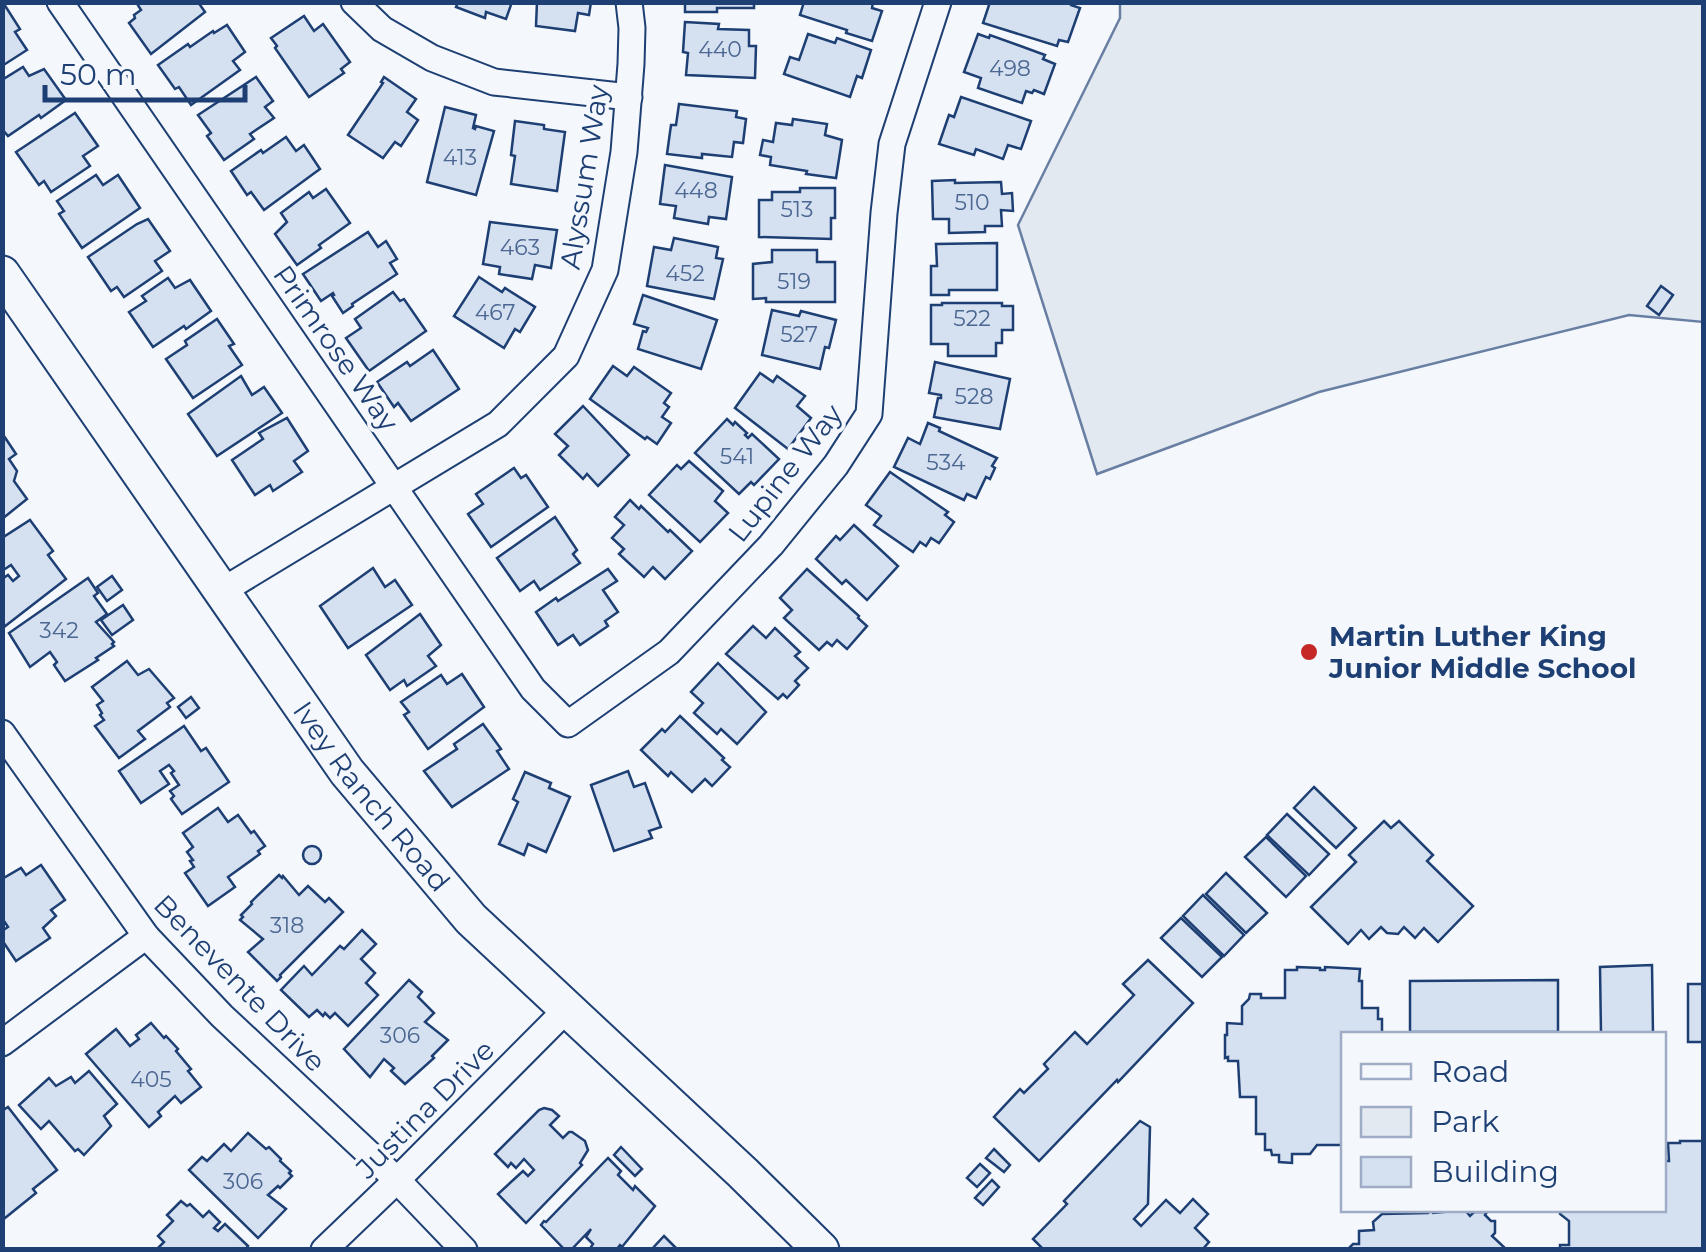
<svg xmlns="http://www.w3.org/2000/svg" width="1706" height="1252" font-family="Montserrat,sans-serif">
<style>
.green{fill:#e3e9f0;stroke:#687fa3;stroke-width:2.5}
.building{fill:#d5e0f0;stroke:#1d3f73;stroke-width:2.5}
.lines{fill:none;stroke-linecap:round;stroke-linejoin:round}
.street-casing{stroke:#1d3f73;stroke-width:29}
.secondary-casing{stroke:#1d3f73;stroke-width:39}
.street{stroke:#f4f7fb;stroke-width:25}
.secondary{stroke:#f4f7fb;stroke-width:35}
.poi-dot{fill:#c62828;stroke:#f4f7fb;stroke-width:4}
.labels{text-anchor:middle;stroke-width:8;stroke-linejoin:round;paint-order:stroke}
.number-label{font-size:22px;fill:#4b6792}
.street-label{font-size:28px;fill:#1d3f73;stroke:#f4f7fb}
.poi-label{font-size:28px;font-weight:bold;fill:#1d3f73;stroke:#f4f7fb;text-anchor:start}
</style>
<rect width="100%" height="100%" fill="#f4f7fb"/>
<polygon class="green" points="1120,3 1703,3 1703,322 1629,315 1319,392 1097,474 1018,225 1120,18"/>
<g class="building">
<polygon points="136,2 198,2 205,12 151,54 129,23 135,18 134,15 141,10"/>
<polygon points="458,2 512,2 506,19 486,12 485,18 456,7"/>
<polygon points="537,2 591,2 589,15 578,13 575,31 536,26"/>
<polygon points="685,2 754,2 754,8 717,8 717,12 685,12"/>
<polygon points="804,2 873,2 872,8 882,11 872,41 846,33 847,30 800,15"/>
<polygon points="990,2 1071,2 1071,5 1080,8 1068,42 1059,40 1057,46 983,23"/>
<polygon points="4,4 20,29 15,32 27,50 2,66"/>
<polygon points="304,16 314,31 323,24 350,62 341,69 344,73 309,97 275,48 277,46 271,38"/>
<polygon points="685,22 719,24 718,29 749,30 749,46 756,46 755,78 686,75 688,53 683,52"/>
<polygon points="227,25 245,52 233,61 240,70 191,105 179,87 175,89 158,65 188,44 190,47 213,31 214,33"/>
<polygon points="808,34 835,43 837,38 871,50 862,78 857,76 850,97 784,74 790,57 799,60"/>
<polygon points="978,34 989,38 990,35 1045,55 1043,59 1055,64 1044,94 1034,90 1032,93 1026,91 1022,103 978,88 981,78 964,72"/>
<polygon points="23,67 29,76 44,69 66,100 41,118 39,115 8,136 2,129 2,80"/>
<polygon points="256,77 273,101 265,107 274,118 250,134 254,139 224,160 207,136 211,133 198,115"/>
<polygon points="384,77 416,99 407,112 418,120 401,146 395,142 383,158 348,135 383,83 381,82"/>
<polygon points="961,97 1031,121 1021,149 1008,145 1003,159 976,149 974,155 939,144 949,115 954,117"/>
<polygon points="679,104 737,111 736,117 746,119 743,143 734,142 732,157 702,154 702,158 667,154 671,125 676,125"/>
<polygon points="445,107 476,115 473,128 475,129 476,126 494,131 476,195 427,182"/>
<polygon points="75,113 98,146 83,156 90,166 51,192 44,181 39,185 16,152"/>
<polygon points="793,119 827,124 825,135 842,140 836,178 806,174 807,171 770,165 771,157 760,155 763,140 773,142 776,123 792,125"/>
<polygon points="515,121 544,125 544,129 565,132 557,191 511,184 515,156 511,155"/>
<polygon points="286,137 296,151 304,145 320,169 264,210 251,192 247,195 231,171 261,150 263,153"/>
<polygon points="665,165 732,177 726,219 709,217 708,224 674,218 676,206 660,204"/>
<polygon points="96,175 103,185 118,175 140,208 82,248 59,214 64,211 57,201"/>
<polygon points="955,180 955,183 1001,182 1002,194 1012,193 1013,211 1001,210 1002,226 985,226 985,232 949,233 949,219 933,219 932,181"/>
<polygon points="800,188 835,188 835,218 831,218 831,239 759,237 759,200 772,200 772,192 800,192"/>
<polygon points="326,189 350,223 319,245 321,248 297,265 275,234 287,222 281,213 309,192 313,198"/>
<polygon points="148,219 170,251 155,261 162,271 124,297 117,287 111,291 88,257 137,224"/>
<polygon points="490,222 557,230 551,268 535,265 532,279 499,274 500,267 483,264"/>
<polygon points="368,232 378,247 386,241 397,259 390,263 397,274 352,304 353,306 343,313 332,296 334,295 333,293 321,301 303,274"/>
<polygon points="674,238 718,247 716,258 723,259 714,299 647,286 654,247 671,250"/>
<polygon points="997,243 997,290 949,290 949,295 931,295 931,266 937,266 936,244"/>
<polygon points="772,250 817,250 817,262 835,262 835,302 766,302 766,298 753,299 753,264 772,262"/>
<polygon points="479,277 502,292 505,288 535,307 520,332 515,329 504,348 454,316"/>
<polygon points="168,278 175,288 190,280 211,311 186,329 184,326 153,347 129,312 146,301 142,296"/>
<polygon points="1661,286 1673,295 1659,315 1647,306"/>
<polygon points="393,292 400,301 404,299 426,331 369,371 346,338 361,328 355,319"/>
<polygon points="643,295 717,320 701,369 638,349 643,331 646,332 648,328 634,324"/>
<polygon points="942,303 1002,303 1002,306 1013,306 1013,330 1002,330 1002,343 996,343 996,356 948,356 948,344 931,344 931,305 942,305"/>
<polygon points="772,310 799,316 801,311 836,320 829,348 825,347 820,369 762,355"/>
<polygon points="217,319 234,344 229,346 242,365 193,398 166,359 187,345 185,341"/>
<polygon points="433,350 459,389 411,421 398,403 394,407 377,382 407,362 410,366"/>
<polygon points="935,362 1010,379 1000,429 934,417 938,398 941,398 941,395 929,393"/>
<polygon points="613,366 627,376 634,367 671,393 664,403 669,407 662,417 671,423 657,444 647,437 645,439 590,399"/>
<polygon points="760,373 773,382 777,376 805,396 797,406 811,418 788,449 735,408"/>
<polygon points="241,376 252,395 264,387 282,413 217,456 188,414"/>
<polygon points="583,406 629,455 598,486 587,474 583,479 559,455 568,446 555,434"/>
<polygon points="287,418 308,451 294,461 302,472 273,491 270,485 255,495 232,460 263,439 259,433"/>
<polygon points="727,419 733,425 735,422 747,433 745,435 748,438 752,434 779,459 754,485 751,482 739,494 695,453"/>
<polygon points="928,423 940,428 939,431 997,458 992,466 995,468 990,479 986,477 976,498 967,494 964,500 894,467 908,438 920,444"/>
<polygon points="4,436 16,454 9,459 17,471 14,481 27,499 2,519"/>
<polygon points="689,461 723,491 715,501 728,513 700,542 649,495 677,465 681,469"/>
<polygon points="514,468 521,478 526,475 548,507 491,547 468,514 483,504 476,494"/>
<polygon points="890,472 948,512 945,515 954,522 939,543 931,538 926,546 920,542 913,552 874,525 881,516 866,505"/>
<polygon points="630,500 639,509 641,506 668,532 670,530 692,551 665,579 653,567 644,577 619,554 624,549 612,538 624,525 615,517"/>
<polygon points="555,517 577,550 573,554 580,563 540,590 534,581 520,591 497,558"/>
<polygon points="30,520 53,551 48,555 66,579 4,627 2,579 8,575 13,581 19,576 11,565 2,571 2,538"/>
<polygon points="854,525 898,566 867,600 846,580 842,584 816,559 836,536 840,540"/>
<polygon points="373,568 385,587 395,580 412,605 348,648 320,606"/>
<polygon points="608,569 617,581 603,590 618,612 605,621 608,626 580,645 573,635 558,645 536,612 556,598 558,601"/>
<polygon points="807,569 859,616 858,618 867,626 847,649 837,640 832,646 827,642 819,650 784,618 792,610 780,598"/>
<polygon points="112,576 122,590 107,601 97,587"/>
<polygon points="88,578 98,593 94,596 107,614 96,622 114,642 112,644 114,646 96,658 98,660 65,681 54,665 57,662 50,652 30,667 9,633"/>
<polygon points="123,605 133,620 112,635 101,620"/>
<polygon points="420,614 441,645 428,656 436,666 407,686 404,680 390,690 366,655"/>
<polygon points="753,626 766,638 775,628 800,652 795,656 808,668 795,681 799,685 787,698 783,694 778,699 726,654"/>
<polygon points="127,661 138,675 149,669 174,698 167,703 170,707 138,731 145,739 119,758 95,726 104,720 100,715 102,713 97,705 103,701 92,687"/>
<polygon points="718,663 766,712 737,744 721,729 717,734 694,713 703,703 691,692"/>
<polygon points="462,674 484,707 428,749 404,715 409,712 401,702 441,675 447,684"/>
<polygon points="191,697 199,708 186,718 178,707"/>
<polygon points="680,716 724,758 722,760 730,767 712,786 705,779 692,792 671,772 668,776 641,750 662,729 665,732"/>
<polygon points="483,724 501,749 497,751 509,769 452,807 424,771 457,749 454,744"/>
<polygon points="184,726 201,751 206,748 229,782 182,814 171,799 174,796 170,791 179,785 171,773 174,771 169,765 160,771 169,784 141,803 119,771"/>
<polygon points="628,771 634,787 645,783 661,827 649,831 652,838 614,851 591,785"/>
<polygon points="525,772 551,783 549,788 570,797 546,852 528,844 524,855 499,844 518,802 513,799"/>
<polygon points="1314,787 1356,828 1336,848 1294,808"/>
<polygon points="218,808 228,822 238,815 251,833 254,831 265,846 258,851 260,854 228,877 235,887 208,906 185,873 194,867 190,861 193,860 187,852 193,847 183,833"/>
<polygon points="1287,814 1329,854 1309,875 1267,835"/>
<polygon points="1384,821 1391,828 1399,821 1433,855 1427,861 1473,906 1438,942 1424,928 1415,938 1404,927 1398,934 1387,933 1381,927 1369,939 1361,930 1348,944 1311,907 1356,862 1349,855"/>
<polygon points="1266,837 1306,876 1286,897 1245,857"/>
<circle cx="312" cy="855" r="9"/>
<polygon points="41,865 65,900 51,910 56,916 43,928 50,938 16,961 2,940 2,931 8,927 2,918 2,879 21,868 26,875"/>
<polygon points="1226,873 1267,913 1246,933 1206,894"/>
<polygon points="279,875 282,878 283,876 299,895 308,886 325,902 329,898 343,912 280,975 281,977 277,981 248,952 263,939 240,920 243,917 241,915 252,904 251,902"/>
<polygon points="1203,895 1244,935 1224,956 1183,916"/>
<polygon points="1181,918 1222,957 1202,977 1161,938"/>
<polygon points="362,930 376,944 361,959 375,973 366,983 378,995 348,1026 335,1013 330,1018 325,1013 323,1016 317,1010 309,1017 281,990 304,966 312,975 340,946 344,949"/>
<polygon points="1148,960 1193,1003 1118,1082 1117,1080 1039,1161 994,1117 1020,1089 1024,1093 1048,1069 1044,1064 1075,1032 1087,1044 1134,995 1123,984"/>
<polygon points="1652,965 1653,1034 1601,1034 1600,967"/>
<polygon points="1297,967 1320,968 1320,970 1325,970 1325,967 1360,969 1359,981 1362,981 1362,1008 1378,1008 1378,1019 1382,1019 1382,1034 1344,1034 1344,1155 1342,1145 1317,1145 1310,1154 1292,1154 1292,1163 1279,1162 1279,1155 1272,1155 1271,1150 1265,1150 1265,1134 1256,1134 1256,1097 1240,1097 1238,1061 1228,1061 1228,1057 1225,1058 1225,1035 1227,1035 1227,1023 1242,1024 1242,1006 1249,999 1250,994 1261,994 1261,998 1285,998 1285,970 1297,970"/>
<polygon points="409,980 422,992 418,997 434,1013 425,1022 448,1040 432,1056 434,1058 405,1084 391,1071 394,1068 384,1059 370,1077 344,1049"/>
<polygon points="1558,980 1558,1032 1410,1032 1410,981"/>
<rect x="1688" y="984" width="16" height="58"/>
<polygon points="151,1023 164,1038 166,1036 178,1049 176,1051 191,1069 188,1071 201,1087 181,1103 175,1096 158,1112 161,1116 149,1127 86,1054 116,1029 130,1046 139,1039 136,1035"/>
<polygon points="89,1071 117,1104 104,1116 111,1126 84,1155 78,1149 75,1151 49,1121 41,1129 19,1105 49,1078 56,1086 71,1077 75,1083"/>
<polygon points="8,1107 57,1170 33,1189 36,1193 5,1218 2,1215 2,1111"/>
<polygon points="544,1108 552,1110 559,1116 550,1125 563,1138 569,1132 572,1132 585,1141 588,1150 580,1163 582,1165 526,1223 498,1194 523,1171 528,1176 534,1170 524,1159 516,1168 511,1163 508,1167 495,1154 539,1110"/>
<polygon points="1140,1121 1150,1127 1148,1204 1134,1219 1141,1226 1166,1200 1180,1213 1193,1199 1208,1214 1195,1228 1209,1242 1202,1250 1044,1250 1033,1239 1067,1204 1064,1201"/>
<polygon points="248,1133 266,1149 269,1147 281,1159 280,1161 291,1171 289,1173 292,1176 280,1188 278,1186 268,1195 286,1209 258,1238 189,1170 202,1157 207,1161 224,1144 231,1151"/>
<polygon points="1680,1141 1703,1141 1704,1143 1704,1250 1560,1250 1560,1245 1569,1245 1569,1221 1560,1214 1560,1210 1664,1210 1664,1161 1669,1161 1668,1143 1680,1143"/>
<polygon points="621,1147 642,1169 635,1176 614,1155"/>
<polygon points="994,1149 1010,1165 1004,1172 986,1158"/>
<polygon points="608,1158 621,1171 618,1175 633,1190 635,1186 655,1206 622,1247 620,1245 616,1250 593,1250 591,1247 593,1244 586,1237 591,1229 573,1248 574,1250 565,1250 541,1225 544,1221 546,1222"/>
<polygon points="980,1164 990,1173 977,1187 967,1178"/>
<polygon points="992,1180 999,1187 983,1205 975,1198"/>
<polygon points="181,1201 187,1206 190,1204 203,1217 209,1211 220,1222 214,1228 218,1231 225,1224 248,1246 245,1250 156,1250 164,1242 158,1236 173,1221 167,1215"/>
<polygon points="1431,1210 1433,1213 1465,1210 1470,1216 1474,1212 1487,1212 1485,1215 1491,1221 1495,1221 1495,1233 1492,1236 1506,1249 1347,1250 1353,1244 1359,1244 1359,1231 1374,1230 1373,1222 1382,1214 1428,1213"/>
<polygon points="664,1236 678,1250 651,1250"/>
</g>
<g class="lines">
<defs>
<g id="street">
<polyline points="60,2 533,689 568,724 669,652 771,545 836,465 869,414 884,213 892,144 938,2"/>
<polyline points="354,2 382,29 432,58 494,82 629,97"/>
<polyline points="222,591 498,424 566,356 605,270 624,152 631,64 632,28 629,2"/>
<polyline points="2,733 146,936 222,1016 397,1180 464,1250"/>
<polyline points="2,1043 146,936"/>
<polyline points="324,1250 397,1180 566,1010"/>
</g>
<g id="secondary">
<path id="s1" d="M2,274L347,772L471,919L743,1173L821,1250"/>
</g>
</defs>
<use href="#street" class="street-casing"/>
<use href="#secondary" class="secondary-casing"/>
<use href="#street" class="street"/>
<use href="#secondary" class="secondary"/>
</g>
<circle class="poi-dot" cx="1309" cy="652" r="10"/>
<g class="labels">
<g class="number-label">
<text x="720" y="57">440</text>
<text x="1010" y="76">498</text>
<text x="460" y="165">413</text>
<text x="696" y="198">448</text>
<text x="972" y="210">510</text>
<text x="797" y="217">513</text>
<text x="520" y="255">463</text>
<text x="685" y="281">452</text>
<text x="794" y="289">519</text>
<text x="495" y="320">467</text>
<text x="972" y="326">522</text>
<text x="799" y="342">527</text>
<text x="974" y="404">528</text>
<text x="737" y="464">541</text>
<text x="946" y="470">534</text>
<text x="59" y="638">342</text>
<text x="287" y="933">318</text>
<text x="400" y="1043">306</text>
<text x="151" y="1087">405</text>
<text x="243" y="1189">306</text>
</g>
<g class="street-label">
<text transform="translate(584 177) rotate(-81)" y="10">Alyssum Way</text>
<text transform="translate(336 348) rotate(55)" y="10">Primrose Way</text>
<text transform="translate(785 473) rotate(-52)" y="10">Lupine Way</text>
<text dy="10" stroke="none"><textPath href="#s1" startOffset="640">Ivey Ranch Road</textPath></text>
<text transform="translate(240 983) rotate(46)" y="10">Benevente Drive</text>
<text transform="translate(425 1109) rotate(-45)" y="10">Justina Drive</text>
</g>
<g class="poi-label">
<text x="1329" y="646">Martin Luther King<tspan x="1329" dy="32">Junior Middle School</tspan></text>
</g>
</g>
<rect width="1706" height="1252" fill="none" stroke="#1d3f73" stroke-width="10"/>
<rect x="1341" y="1032" width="325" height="180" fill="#f4f7fb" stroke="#9eadc5" stroke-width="2.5"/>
<rect x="1361" y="1064" width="50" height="15" fill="#f4f7fb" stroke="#9eadc5" stroke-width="2.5"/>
<text x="1431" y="1082" font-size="30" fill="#1d3f73">Road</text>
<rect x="1361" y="1107" width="50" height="30" fill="#e3e9f0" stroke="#9eadc5" stroke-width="2.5"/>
<text x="1431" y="1132" font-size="30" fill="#1d3f73">Park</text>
<rect x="1361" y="1157" width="50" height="30" fill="#d5e0f0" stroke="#9eadc5" stroke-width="2.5"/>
<text x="1431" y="1182" font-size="30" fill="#1d3f73">Building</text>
<path d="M45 85v15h200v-15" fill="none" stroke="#1d3f73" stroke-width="5"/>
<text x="60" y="85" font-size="30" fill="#1d3f73" stroke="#f4f7fb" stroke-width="8" paint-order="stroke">50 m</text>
</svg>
